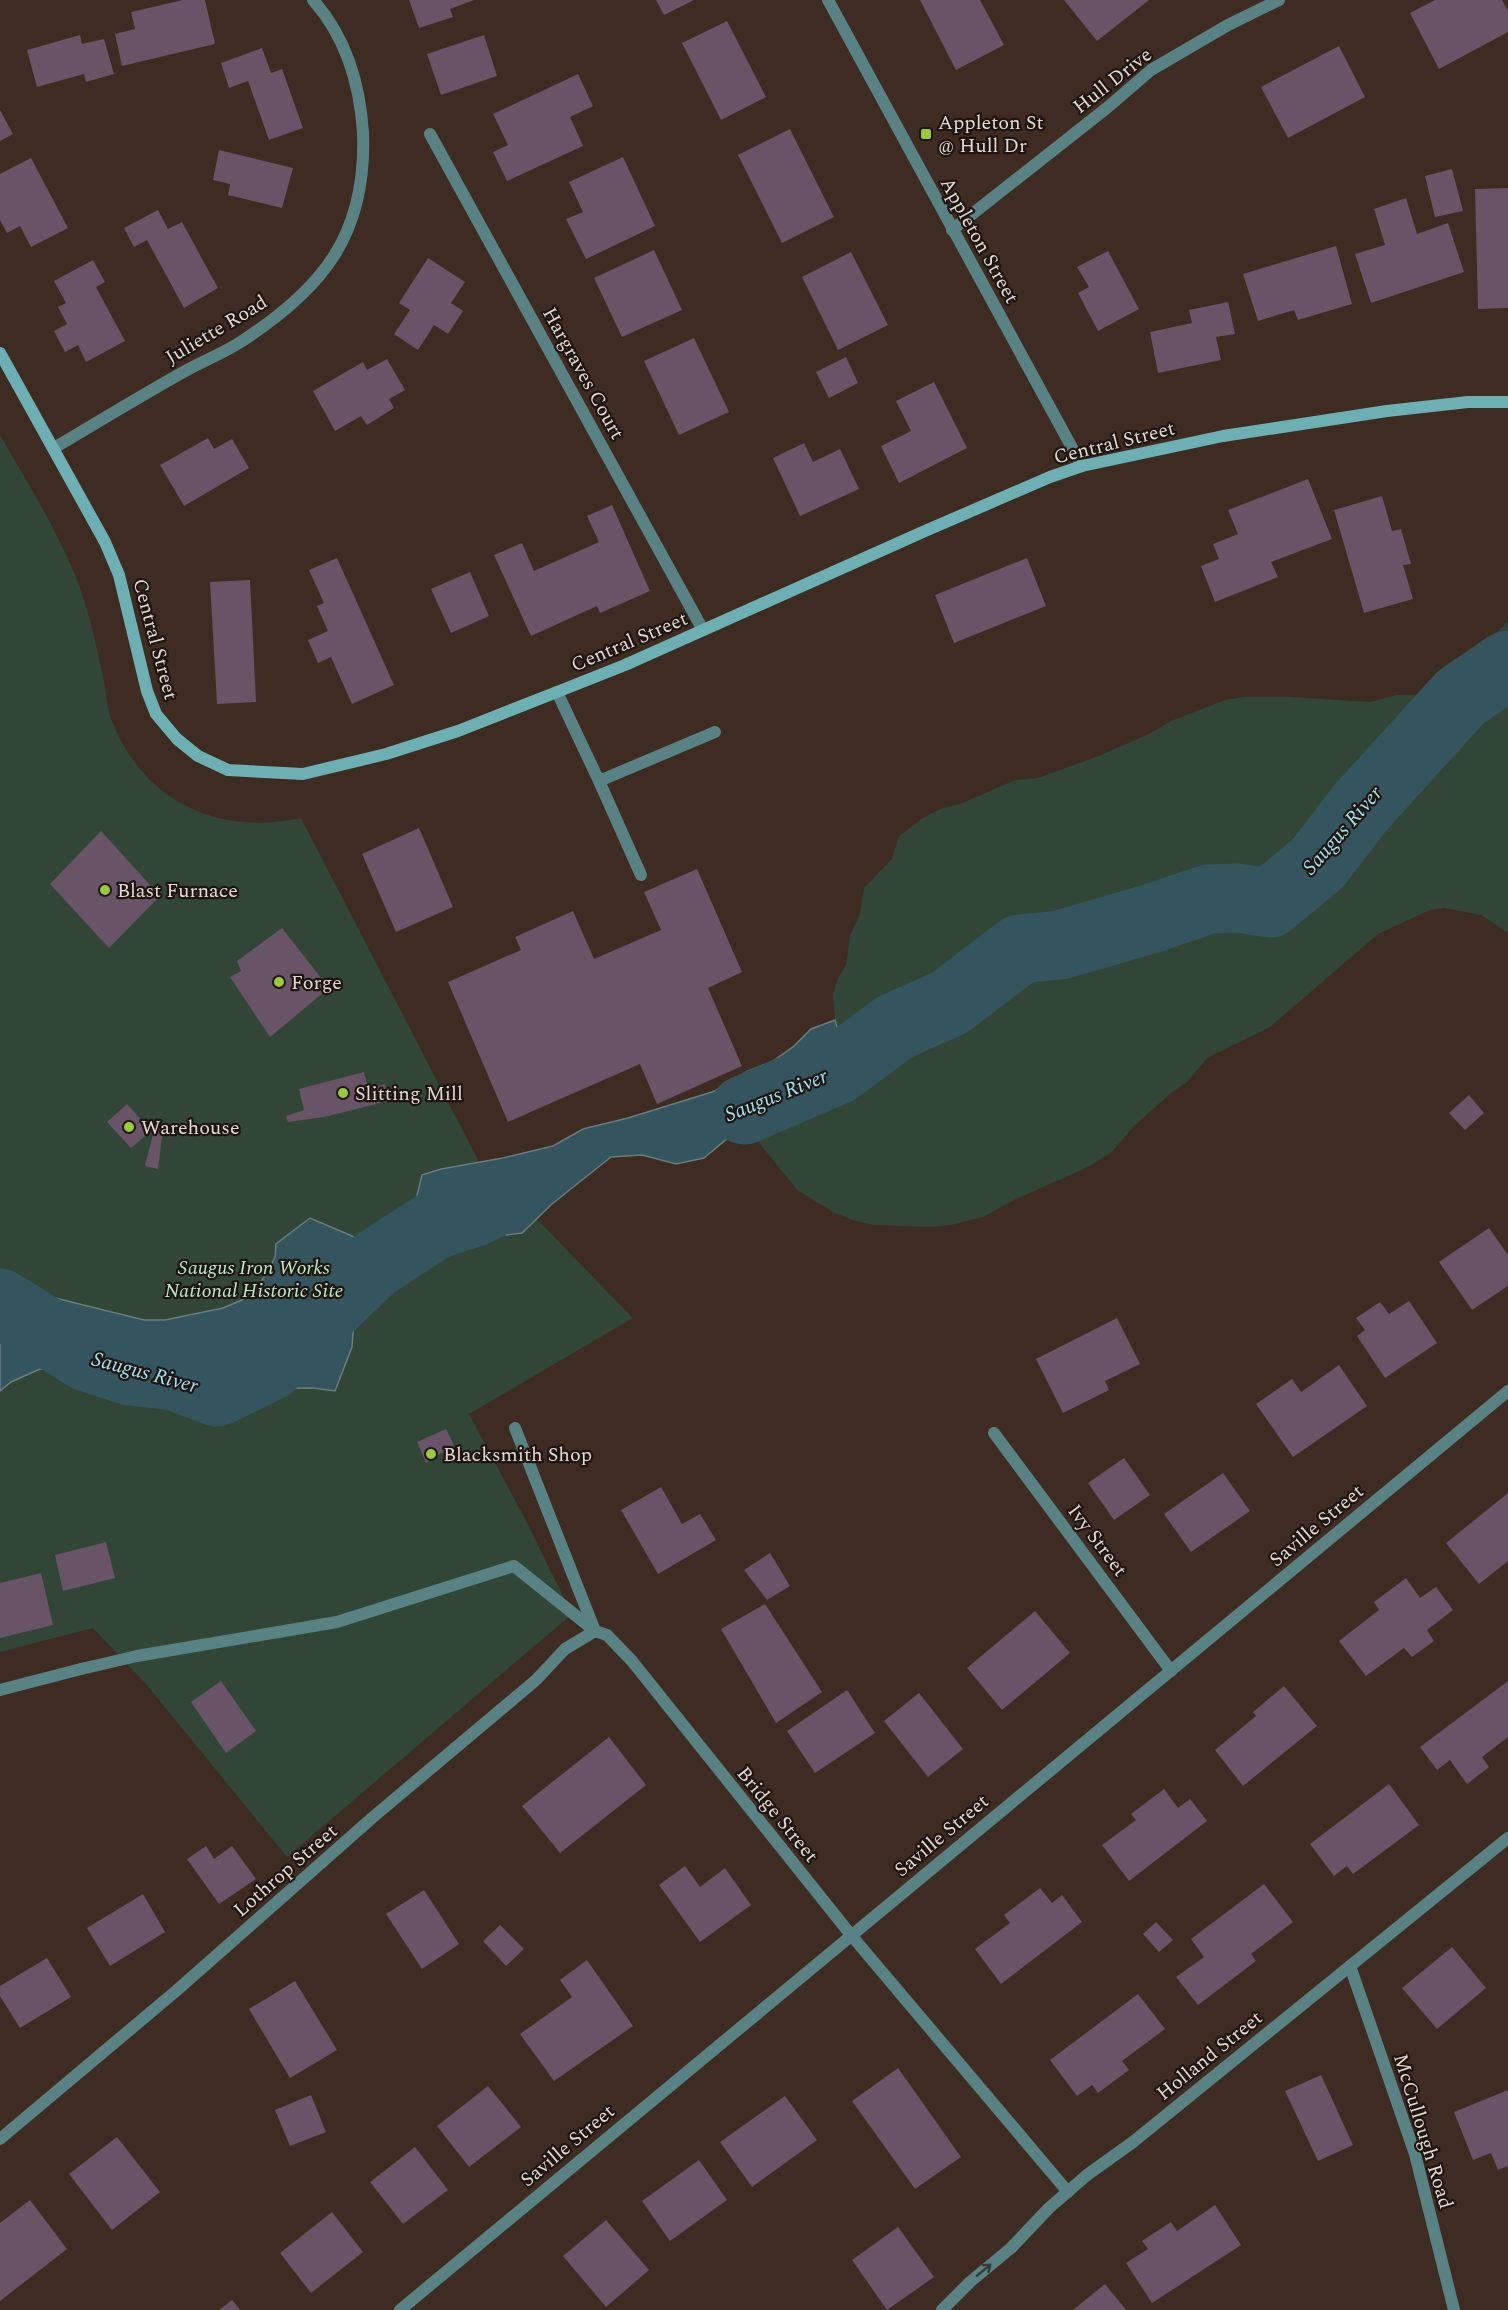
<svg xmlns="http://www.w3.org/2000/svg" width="1508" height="2310" font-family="Spectral,serif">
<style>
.green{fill:#314636}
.water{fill:#34555d;stroke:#697c80;stroke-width:1.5}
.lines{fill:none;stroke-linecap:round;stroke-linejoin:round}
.river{stroke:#34555d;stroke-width:69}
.building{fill:#685367}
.lane{stroke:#598284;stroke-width:12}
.street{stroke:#598284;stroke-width:12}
.secondary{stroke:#6cb0b4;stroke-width:12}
.oneway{stroke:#333b39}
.poi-dot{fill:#98cb36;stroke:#1e1511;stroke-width:2}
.labels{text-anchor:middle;stroke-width:4.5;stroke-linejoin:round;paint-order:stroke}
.street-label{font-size:20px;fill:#e5d8d2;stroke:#1e1511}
.poi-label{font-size:20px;fill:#e5d8d2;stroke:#1e1511;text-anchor:start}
.park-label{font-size:20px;font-style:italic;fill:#bbebc6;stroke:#1e1511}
.water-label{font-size:21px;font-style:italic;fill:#9ee2f2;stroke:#1e1511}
</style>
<rect width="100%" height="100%" fill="#3e2b21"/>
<g class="green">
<path d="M0,435C29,485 60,534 80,588C91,619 97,650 104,681C106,694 107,709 112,721C144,802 218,836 301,818L492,1187L523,1205L633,1318L469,1414L524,1517L572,1614L287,1857L146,1684L93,1628L0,1652Z"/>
<path d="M1508,622V933L1481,915L1445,908L1430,910L1378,934L1270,1027L1207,1058L1187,1082L1171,1093L1133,1127L1112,1152L1088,1167L1016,1199L983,1217L951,1225L931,1227L874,1225L855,1221L833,1212L797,1190L744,1124C758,1113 771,1101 787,1093C802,1086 817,1081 831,1073L842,1046L835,1020L833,994L838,978L846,965L850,935L860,914L864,888L892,859L899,836L923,818L940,809L960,804L1015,780L1038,778L1096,757L1149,734L1171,721L1225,700L1243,697H1290L1370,702L1396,695H1420L1445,681L1464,674L1475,665L1490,638Z"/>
</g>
<polygon class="water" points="835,1020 842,1046 831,1073 810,1085 789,1092 766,1106 704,1158 676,1164 642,1155 611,1157 552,1204 522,1233 507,1235 466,1226 452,1225 418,1234 381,1263 362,1282 355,1308 352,1347 335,1391 313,1388 237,1389 178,1383 158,1385 69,1369 40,1369 11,1382 0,1391 0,1292 16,1291 43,1295 144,1320 165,1320 223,1308 242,1300 260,1283 268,1271 275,1257 276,1244 310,1218 359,1239 376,1238 414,1208 422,1175 441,1169 503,1158 553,1146 583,1129 628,1118 715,1091 746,1072 773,1061 794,1046 811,1029"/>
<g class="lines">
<g class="river">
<polyline points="744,1110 837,1070 895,1027 949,1003 1020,949 1060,945 1153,918 1209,899 1238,898 1270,903 1318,863 1361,807 1461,697 1508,665"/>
<polyline points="0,1303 87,1357 130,1371 174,1376 217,1392 270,1366 302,1333 373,1265 435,1225 475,1212 512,1192"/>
</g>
</g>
<g class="building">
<polygon points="183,0 205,0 215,44 122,66 115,34 135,29 131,12"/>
<polygon points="409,0 474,0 450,9 453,17 419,28"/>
<polygon points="656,0 694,0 664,15"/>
<polygon points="920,0 980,0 1004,45 956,70"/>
<polygon points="1064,0 1149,0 1097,41"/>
<polygon points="1435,0 1502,0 1508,11 1508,32 1439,69 1410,13"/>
<polygon points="727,21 766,97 721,120 682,43"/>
<polygon points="80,35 82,44 104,39 114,74 86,82 84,74 37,87 27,50"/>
<polygon points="484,35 497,76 441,95 427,54"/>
<polygon points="1339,46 1365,97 1288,138 1261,87"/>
<polygon points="262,48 271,73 282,69 303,128 269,140 248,81 229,88 221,63"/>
<polygon points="578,74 593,106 570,117 583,146 507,181 493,152 508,145 493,114"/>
<polygon points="0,110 13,134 0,141"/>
<polygon points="790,129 834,217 782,243 738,155"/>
<polygon points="219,150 293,168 282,208 228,195 230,184 213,180"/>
<polygon points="623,157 655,226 586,259 566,219 583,212 569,182"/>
<polygon points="31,158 68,228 31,247 20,226 7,233 0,220 0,174"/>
<polygon points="1452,169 1463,211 1435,217 1425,176"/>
<polygon points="1508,188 1508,308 1478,309 1475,189"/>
<polygon points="1406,198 1417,234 1448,223 1464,272 1371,303 1355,254 1385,245 1374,209"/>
<polygon points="158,210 168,229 182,222 218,288 184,308 147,240 134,247 124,228"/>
<polygon points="1336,246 1352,304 1298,320 1294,310 1258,321 1243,274"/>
<polygon points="654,250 682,310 622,337 594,278"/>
<polygon points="1108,251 1139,309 1098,331 1078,293 1089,287 1077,267"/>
<polygon points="851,252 888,325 838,350 802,277"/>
<polygon points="428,258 465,282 451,303 463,311 448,334 434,325 418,350 394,334 410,310 399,303"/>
<polygon points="93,260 105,282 96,287 125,341 86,362 78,345 65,352 54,331 67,324 58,307 66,303 54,281"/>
<polygon points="1228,302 1235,334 1216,337 1221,360 1158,373 1150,332 1192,323 1189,310"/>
<polygon points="694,338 729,412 679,435 644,361"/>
<polygon points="846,357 858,383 829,398 816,372"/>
<polygon points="387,359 405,390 389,399 394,408 367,425 361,416 335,431 313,391 363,362 367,370"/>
<polygon points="934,382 967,448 899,483 881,446 911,431 896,401"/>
<polygon points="208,438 214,449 232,439 249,468 184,506 160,465"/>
<polygon points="804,443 813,462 840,449 859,489 800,516 773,458"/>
<polygon points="1308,479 1332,539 1271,562 1278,577 1215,602 1201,566 1219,559 1213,544 1238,534 1228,510"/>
<polygon points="1382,496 1392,531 1401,529 1411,564 1403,565 1413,599 1364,613 1334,510"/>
<polygon points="612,505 650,591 600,613 597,606 531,636 494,555 522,543 534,571 599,542 587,516"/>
<polygon points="337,558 394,685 352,704 331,657 318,663 308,640 328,631 317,606 324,603 309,570"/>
<polygon points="1027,558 1046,606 954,643 935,595"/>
<polygon points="470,572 489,616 451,633 431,589"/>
<polygon points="250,580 256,702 217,704 210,582"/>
<polygon points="419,828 453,907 396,932 362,854"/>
<polygon points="101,831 160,896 109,948 50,884"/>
<polygon points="697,869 742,972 708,988 742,1066 657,1104 640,1064 508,1122 448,982 521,950 515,937 573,911 594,959 661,930 644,892"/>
<polygon points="282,928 329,988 270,1037 230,977 241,971 237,961"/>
<polygon points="364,1072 368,1089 385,1084 388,1101 324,1117 288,1122 286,1116 304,1110 299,1089"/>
<polygon points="1469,1095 1484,1113 1465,1130 1449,1113"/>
<polygon points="127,1104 151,1131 131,1148 107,1122"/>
<polygon points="155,1126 163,1129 158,1169 145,1166"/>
<polygon points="1489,1228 1508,1255 1508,1286 1472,1310 1439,1262"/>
<polygon points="1409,1301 1437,1343 1385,1378 1357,1336 1365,1330 1356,1318 1380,1302 1389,1314"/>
<polygon points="1117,1318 1140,1364 1105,1381 1109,1390 1063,1413 1036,1359"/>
<polygon points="1339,1365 1367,1406 1293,1457 1256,1404 1292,1379 1301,1392"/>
<polygon points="446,1429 454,1445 426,1463 417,1442"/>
<polygon points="1124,1458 1150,1495 1114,1520 1088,1483"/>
<polygon points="1223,1473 1250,1511 1191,1552 1164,1514"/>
<polygon points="661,1487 682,1524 700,1514 716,1540 658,1574 621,1510"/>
<polygon points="1508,1493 1508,1561 1479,1584 1446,1543"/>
<polygon points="106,1542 115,1578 63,1591 55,1555"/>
<polygon points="770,1553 790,1586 767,1600 744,1570"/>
<polygon points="41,1573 53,1625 0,1638 0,1583"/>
<polygon points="1406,1578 1420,1598 1436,1587 1453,1610 1427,1630 1434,1641 1412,1657 1404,1648 1366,1676 1339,1641 1379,1610 1374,1602"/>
<polygon points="765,1604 822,1692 776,1723 721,1629"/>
<polygon points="1035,1611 1070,1653 1002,1710 967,1668"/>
<polygon points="221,1681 256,1731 226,1753 191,1702"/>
<polygon points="1508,1681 1508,1737 1482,1757 1489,1767 1467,1784 1450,1760 1437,1770 1420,1747"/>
<polygon points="1284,1686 1317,1726 1243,1786 1215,1750 1256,1716 1253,1712"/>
<polygon points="847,1690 875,1733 815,1773 787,1731"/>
<polygon points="919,1693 963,1749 928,1777 884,1721"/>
<polygon points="609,1737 646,1785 560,1853 522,1806"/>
<polygon points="1389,1784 1419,1825 1353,1874 1347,1866 1334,1876 1310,1844"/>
<polygon points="1164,1789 1178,1808 1190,1799 1207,1821 1129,1881 1102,1845 1136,1820 1131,1814"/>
<polygon points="206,1846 214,1859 232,1846 256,1879 219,1904 187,1859"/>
<polygon points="685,1866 700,1887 725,1868 751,1905 700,1942 659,1885"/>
<polygon points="1264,1884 1293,1922 1251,1954 1256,1961 1198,2005 1176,1977 1204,1957 1191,1939"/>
<polygon points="1040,1888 1052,1903 1062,1895 1082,1922 1001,1984 975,1949 1010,1923 1004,1915"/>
<polygon points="424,1890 459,1944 422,1969 386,1914"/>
<polygon points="143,1894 165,1932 110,1966 87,1928"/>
<polygon points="1156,1922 1173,1940 1159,1952 1143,1934"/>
<polygon points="500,1925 524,1949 506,1966 483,1941"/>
<polygon points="1452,1947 1486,1988 1437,2029 1402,1988"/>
<polygon points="47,1958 71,1997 20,2028 0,1996 0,1986"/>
<polygon points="587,1960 633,2026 554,2081 520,2034 572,1997 560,1980"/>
<polygon points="295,1981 337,2050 290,2078 249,2009"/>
<polygon points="1138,1994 1165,2029 1122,2061 1129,2070 1098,2093 1092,2085 1077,2096 1050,2060"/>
<polygon points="898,2068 961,2157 915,2189 852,2101"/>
<polygon points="1321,2075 1353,2145 1318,2161 1285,2091"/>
<polygon points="488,2086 521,2127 469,2167 437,2126"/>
<polygon points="1508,2090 1508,2166 1498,2170 1491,2153 1473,2160 1454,2112"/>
<polygon points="311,2095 326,2132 290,2146 275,2110"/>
<polygon points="785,2096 817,2140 752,2187 720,2142"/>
<polygon points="117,2137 160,2192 112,2230 69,2174"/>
<polygon points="415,2147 448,2190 403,2224 370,2182"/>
<polygon points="699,2160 727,2200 670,2241 642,2201"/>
<polygon points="30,2200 67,2249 0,2301 0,2223"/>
<polygon points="1215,2205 1241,2245 1152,2303 1126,2263 1148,2249 1142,2241 1171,2222 1177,2231"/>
<polygon points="332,2212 363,2252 311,2293 280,2253"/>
<polygon points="606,2220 649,2270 606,2307 563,2256"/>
<polygon points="898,2227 934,2277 887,2310 852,2260"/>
<polygon points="1105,2284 1126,2310 1073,2310"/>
<polygon points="232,2300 240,2310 219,2310"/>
</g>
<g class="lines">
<g class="lane">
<polyline points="557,692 599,781 715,732"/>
<polyline points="599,781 641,875"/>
<polyline points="81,1669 137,1656 337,1622 514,1566 595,1631"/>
</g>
<g class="street">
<polyline points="828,0 1082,466"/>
<polyline points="430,134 703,630"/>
<polyline points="952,230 1108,107 1151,70 1228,25 1279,0"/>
<path d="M54,448C98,422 142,395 187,370C204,361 223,353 239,343C322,290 367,235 363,133C360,85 346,37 313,0"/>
<polyline points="515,1428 595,1631 607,1635 632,1661 851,1935 1068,2192"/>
<polyline points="994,1433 1171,1671"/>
<polyline points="0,1690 81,1669"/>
<polyline points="1350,1966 1415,2154 1454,2310"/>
<polyline points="0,2139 176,1991 372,1818 536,1680 565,1649 595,1631"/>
<polyline points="400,2310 1508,1391"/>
<polyline points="942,2310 970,2282 1011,2248 1049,2208 1087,2175 1133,2142 1508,1838"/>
</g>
<polyline class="secondary" points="0,353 105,542 119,575 147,691 156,714 177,739 198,756 228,770 303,774 386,754 458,731 557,692 625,665 925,531 1050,477 1082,466 1223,436 1387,411 1468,402 1508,402"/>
</g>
<defs><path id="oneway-shaft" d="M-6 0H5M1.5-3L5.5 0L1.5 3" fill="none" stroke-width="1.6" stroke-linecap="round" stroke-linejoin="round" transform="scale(1.5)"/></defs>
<use class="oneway" href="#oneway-shaft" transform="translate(984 2270) rotate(-39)"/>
<g class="poi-dot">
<rect x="920" y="128" width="12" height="12" rx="3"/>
<circle cx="105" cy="890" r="6"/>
<circle cx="279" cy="982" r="6"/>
<circle cx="343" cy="1093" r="6"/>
<circle cx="129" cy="1127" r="6"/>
<circle cx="431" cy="1454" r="6"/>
</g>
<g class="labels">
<g class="street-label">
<text transform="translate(1112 80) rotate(-38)" y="7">Hull Drive</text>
<text transform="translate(980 240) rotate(61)" y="7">Appleton Street</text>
<text transform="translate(216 329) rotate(-31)" y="7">Juliette Road</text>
<text transform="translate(584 373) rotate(61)" y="7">Hargraves Court</text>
<text transform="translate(1114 442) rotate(-14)" y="7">Central Street</text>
<text transform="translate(156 639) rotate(75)" y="7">Central Street</text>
<text transform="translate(629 641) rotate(-23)" y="7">Central Street</text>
<text transform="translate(1316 1525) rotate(-40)" y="7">Saville Street</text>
<text transform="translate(1098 1540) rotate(53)" y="7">Ivy Street</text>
<text transform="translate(778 1814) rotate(51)" y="7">Bridge Street</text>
<text transform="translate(941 1835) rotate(-40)" y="7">Saville Street</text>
<text transform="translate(285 1870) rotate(-41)" y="7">Lothrop Street</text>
<text transform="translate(1209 2055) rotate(-39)" y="7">Holland Street</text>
<text transform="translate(1424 2131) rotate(73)" y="7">McCullough Road</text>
<text transform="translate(567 2145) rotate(-40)" y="7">Saville Street</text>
</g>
<g class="poi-label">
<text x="938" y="129">Appleton St<tspan x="938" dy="23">@ Hull Dr</tspan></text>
<text x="117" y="897">Blast Furnace</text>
<text x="291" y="989">Forge</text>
<text x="355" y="1100">Slitting Mill</text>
<text x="141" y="1134">Warehouse</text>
<text x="443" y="1461">Blacksmith Shop</text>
</g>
<g class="park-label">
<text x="254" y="1274">Saugus Iron Works<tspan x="254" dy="23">National Historic Site</tspan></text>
</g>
<g class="water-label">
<text transform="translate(1342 830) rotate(-49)" y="7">Saugus River</text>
<text transform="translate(776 1095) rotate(-22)" y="7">Saugus River</text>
<text transform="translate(145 1372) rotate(15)" y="7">Saugus River</text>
</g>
</g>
</svg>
